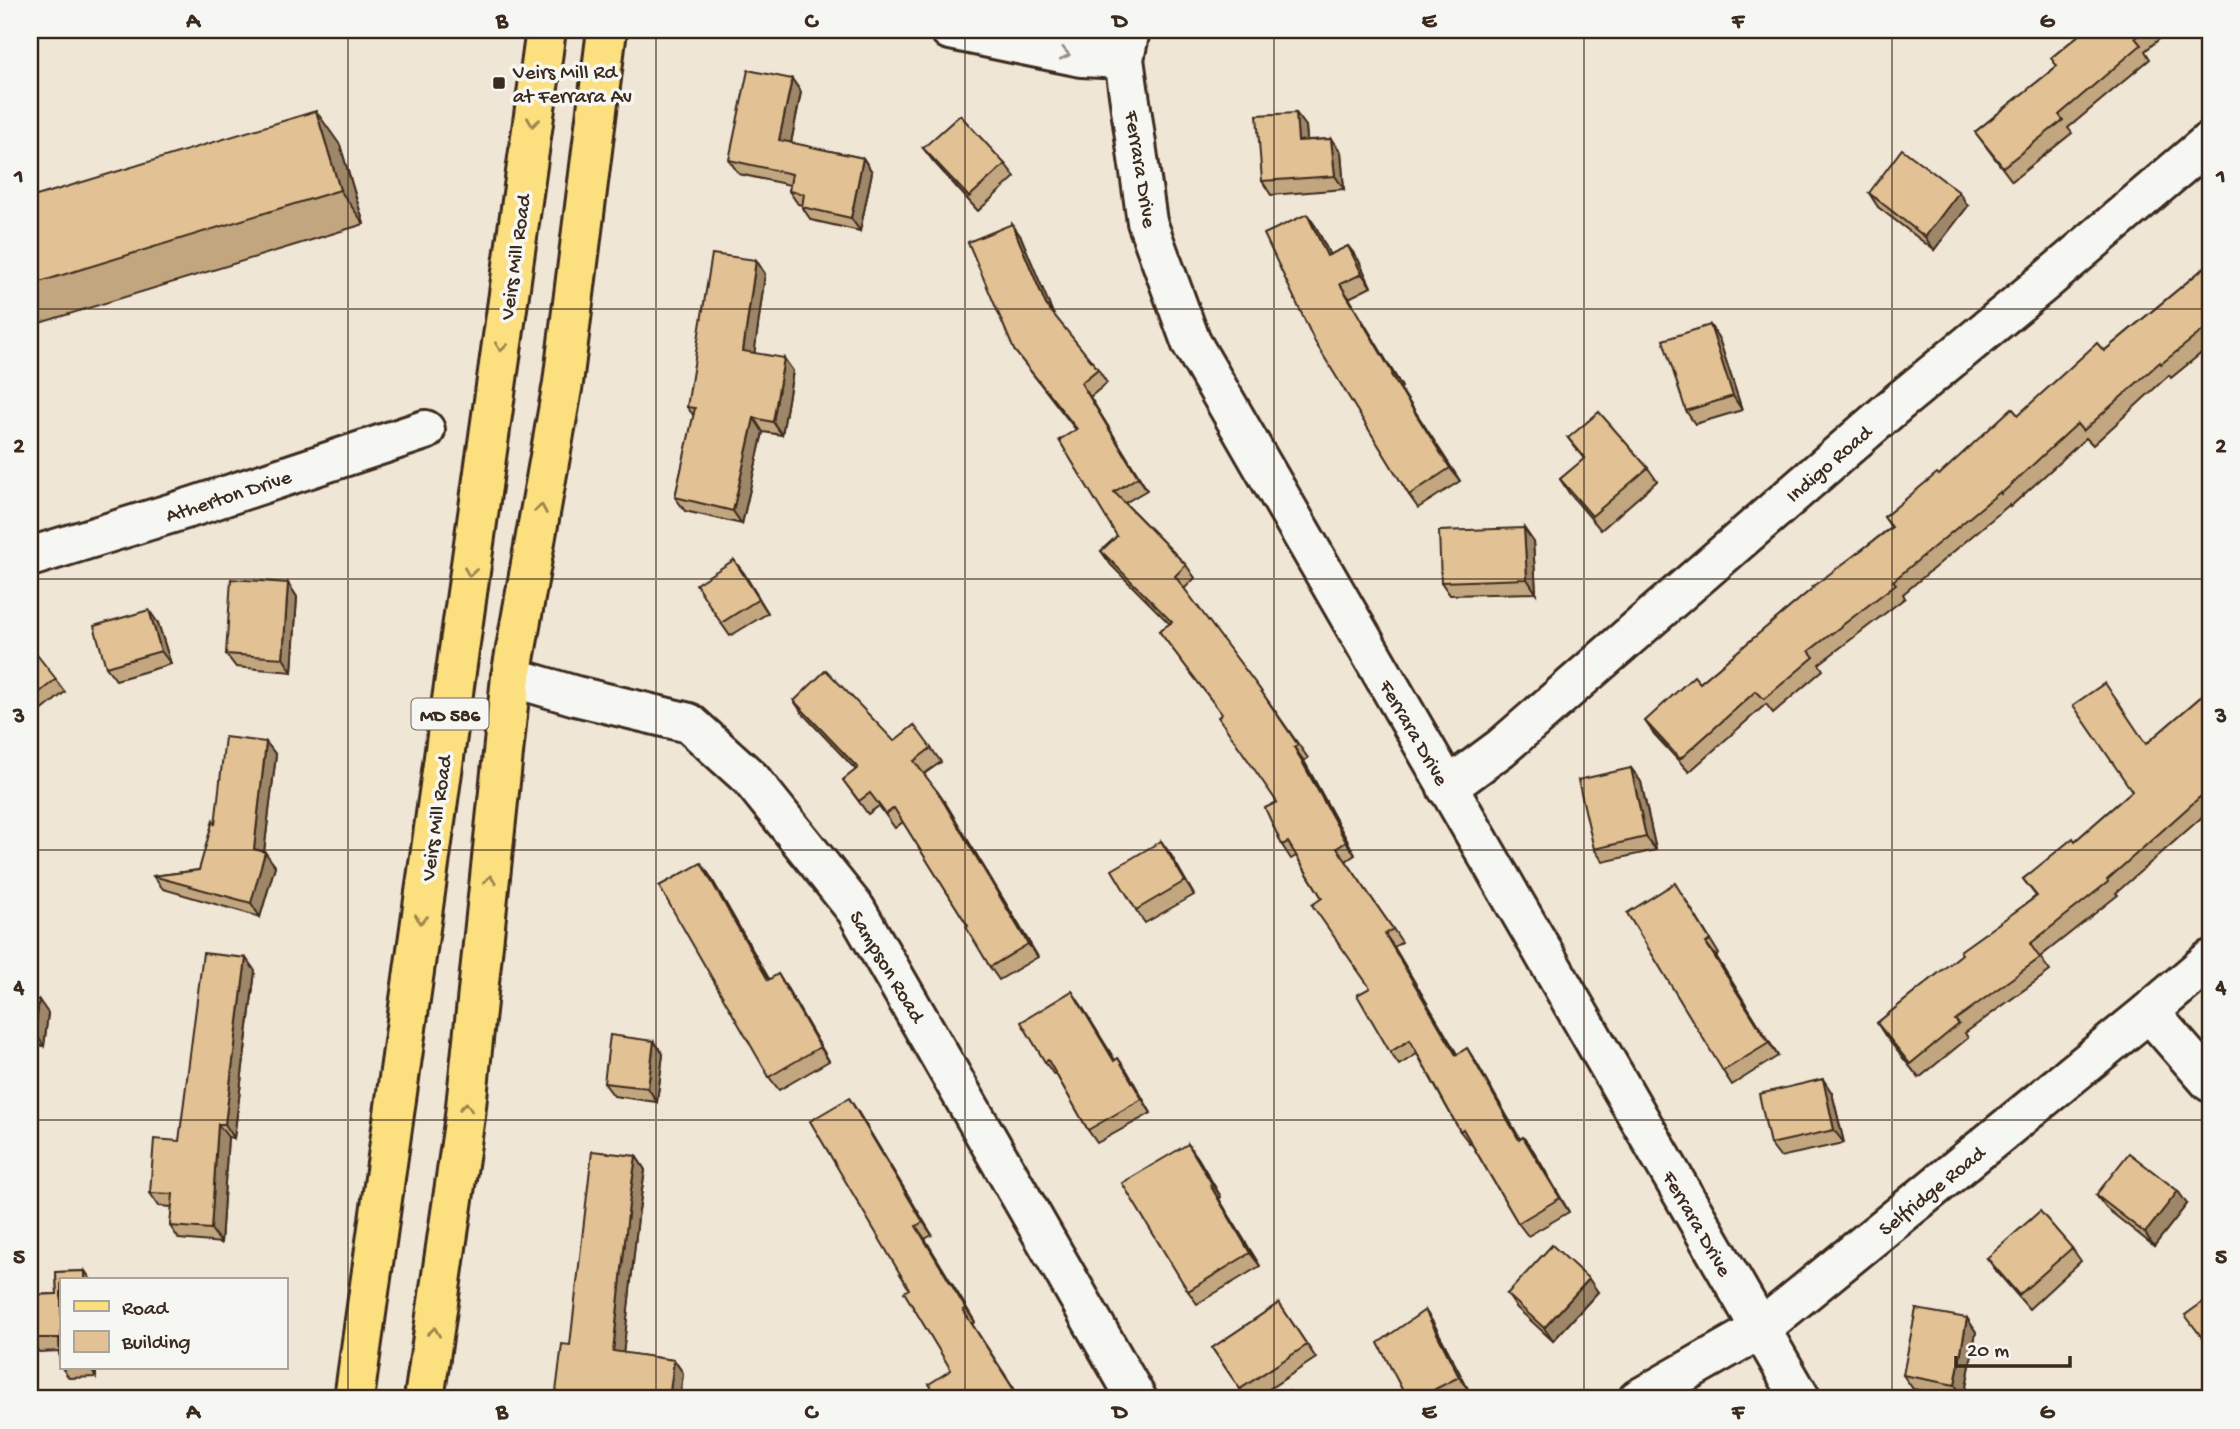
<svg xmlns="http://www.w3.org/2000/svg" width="2240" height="1429" font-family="'Gochi Hand',sans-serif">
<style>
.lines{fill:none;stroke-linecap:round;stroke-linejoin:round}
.minor-casing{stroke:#3b2a1e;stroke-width:44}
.tertiary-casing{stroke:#3b2a1e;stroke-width:44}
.primary-casing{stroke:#3b2a1e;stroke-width:44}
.minor{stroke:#f6f6f2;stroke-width:38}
.tertiary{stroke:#f6f6f2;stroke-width:38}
.primary{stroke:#fce080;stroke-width:38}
.wall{fill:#c2a67f;stroke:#3b2a1e;stroke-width:2}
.shaded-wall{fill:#9e8768;stroke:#3b2a1e;stroke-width:2}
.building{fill:#e2c194;stroke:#3b2a1e;stroke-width:2}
.oneway{stroke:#989088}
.oneway2{stroke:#9c854f}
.grid{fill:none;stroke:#3b2a1e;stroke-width:2;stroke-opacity:0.55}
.poi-dot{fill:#3b2a1e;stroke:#f6f6f2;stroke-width:2.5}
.labels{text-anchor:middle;stroke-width:7;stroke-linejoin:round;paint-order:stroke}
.shield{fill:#f6f6f2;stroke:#73675e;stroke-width:2}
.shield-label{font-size:19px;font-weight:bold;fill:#3b2a1e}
.poi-label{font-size:21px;fill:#3b2a1e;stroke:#f6f6f2;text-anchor:start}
.street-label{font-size:21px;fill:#3b2a1e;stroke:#f6f6f2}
.neatline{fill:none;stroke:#3b2a1e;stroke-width:2.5}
.grid-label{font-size:23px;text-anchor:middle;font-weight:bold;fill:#3b2a1e}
</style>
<rect width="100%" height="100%" fill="#f0e6d6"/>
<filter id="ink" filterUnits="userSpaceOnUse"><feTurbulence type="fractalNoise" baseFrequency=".0143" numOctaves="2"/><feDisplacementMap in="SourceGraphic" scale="14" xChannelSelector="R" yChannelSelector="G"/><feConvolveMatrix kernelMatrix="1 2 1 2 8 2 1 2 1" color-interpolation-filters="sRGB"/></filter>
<g filter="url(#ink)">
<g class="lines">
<defs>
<g id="minor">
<polyline points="30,557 195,506 425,430"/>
<polyline points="511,677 576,696 689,723 751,779 856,910 1137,1399"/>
<polyline points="1447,788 1501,748 1900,401 2042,284 2210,141"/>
<polyline points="2149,1012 2210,1082"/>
<polyline points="1638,1399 1759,1330 2149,1012 2210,960"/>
</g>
<g id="tertiary">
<polyline points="950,30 1081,57 1124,59"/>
<polyline points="1130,30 1124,59 1147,222 1191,342 1801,1399"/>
</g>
<g id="primary">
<polyline points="354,1399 546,30"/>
<polyline points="424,1399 465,1116 511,677 563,383 607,30"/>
</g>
</defs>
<use href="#minor" class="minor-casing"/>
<use href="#tertiary" class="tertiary-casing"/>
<use href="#primary" class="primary-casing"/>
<use href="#minor" class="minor"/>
<use href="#tertiary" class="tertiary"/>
<use href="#primary" class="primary"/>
</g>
<g class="wall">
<polygon points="2085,30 2170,30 2145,51 2150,59 2068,128 2072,133 2012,181 1975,132 2057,66 2051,58"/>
<polygon points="792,79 801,92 791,143 863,158 872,172 860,231 811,220 802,207 802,205 798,204 789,191 790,185 739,174 729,160"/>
<polygon points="1296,113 1306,126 1307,140 1331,139 1341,152 1344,189 1271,195 1262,181"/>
<polygon points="340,145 364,224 30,326 30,198"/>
<polygon points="923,148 1005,164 1015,177 978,211 933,161"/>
<polygon points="1869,193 1968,206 1934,250 1878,207"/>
<polygon points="1307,214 1316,227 1330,255 1348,246 1358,259 1371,287 1349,298 1402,387 1400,388 1460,481 1418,508 1409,495"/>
<polygon points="1012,224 1021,237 1053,315 1098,369 1107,383 1090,397 1147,490 1125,503 1186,565 1195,578 1184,589 1259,688 1308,758 1304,761 1355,855 1346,861 1402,942 1394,947 1457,1054 1476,1062 1520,1139 1523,1137 1533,1150 1569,1212 1528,1236 1518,1223 1471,1143 1470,1144 1460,1131 1417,1054 1399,1065 1390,1052 1370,988 1322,898 1296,856 1291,859 1282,845 1277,802 1222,714 1159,631 1170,624 1111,565 1101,551 1117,536 1076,430 1014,350"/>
<polygon points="756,260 765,274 754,353 793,371 782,435 763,432 742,524 685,511 675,497 694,416 687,407"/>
<polygon points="2210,263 2210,346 2171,378 2169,375 2093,445 2086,438 2010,507 2009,505 1903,594 1905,598 1819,664 1823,670 1773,713 1766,704 1689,772 1654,734 1645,721 1700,683 1813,588 1891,527 1884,517 2104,351"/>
<polygon points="1710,325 1719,339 1742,410 1695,424 1686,411"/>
<polygon points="1568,438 1648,468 1657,481 1601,530 1569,493 1560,479 1584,459"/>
<polygon points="1524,528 1533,541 1536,593 1450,595 1441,582"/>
<polygon points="734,560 768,613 730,636 721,623"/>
<polygon points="288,583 297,597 292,672 236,667 226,654"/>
<polygon points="158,623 171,664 116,680 106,667"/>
<polygon points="30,646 65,692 30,720"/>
<polygon points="2210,689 2210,810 2116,893 2118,895 2040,957 2050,971 1965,1033 1968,1038 1919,1078 1886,1037 1877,1023 2036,896 2023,879 2075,841 2132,791 2146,744"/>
<polygon points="794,701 894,741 931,748 941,762 924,774 946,804 1038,957 999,980 990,967 968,926 903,822 895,828 879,806 868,814 843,780 856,770 803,714"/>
<polygon points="266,742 276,755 264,852 275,866 260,917 163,889 153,876 199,870 215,823"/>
<polygon points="1631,768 1641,782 1656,850 1603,862 1594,849"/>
<polygon points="1161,841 1171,855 1194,895 1145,923 1136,910"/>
<polygon points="701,863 710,876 769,979 787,988 829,1061 779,1090 769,1077"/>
<polygon points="1684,897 1719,954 1716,956 1778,1056 1732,1085 1723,1071"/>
<polygon points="255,971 234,1138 228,1137 221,1243 179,1239 170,1226 172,1207 159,1206 150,1193 179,1141"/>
<polygon points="30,999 48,1013 44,1046 30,1044"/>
<polygon points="1081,1005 1115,1060 1127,1071 1151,1113 1097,1143 1088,1130 1056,1074 1054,1075 1045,1062"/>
<polygon points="654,1041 663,1054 657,1102 614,1096 604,1083"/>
<polygon points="1832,1093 1844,1143 1780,1157 1770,1144"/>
<polygon points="849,1098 858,1112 932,1235 925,1239 975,1322 972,1324 1021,1399 939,1399 951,1370 909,1289"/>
<polygon points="1188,1144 1198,1158 1221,1197 1219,1199 1260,1266 1197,1304 1188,1291"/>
<polygon points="636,1156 645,1170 638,1217 623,1353 674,1360 683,1373 680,1399 561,1399 556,1392"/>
<polygon points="2096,1195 2187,1204 2154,1246 2106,1208"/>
<polygon points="2072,1248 2081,1261 2029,1309 1997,1272 1987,1258"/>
<polygon points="85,1271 91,1280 61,1280 61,1366 60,1364 59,1351 39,1352 30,1339 30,1295 57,1294 56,1272"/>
<polygon points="1598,1292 1553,1341 1516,1307 1507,1294"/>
<polygon points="1279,1303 1316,1358 1254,1399 1247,1399 1212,1348"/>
<polygon points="1425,1310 1434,1324 1469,1391 1451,1399 1407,1399"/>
<polygon points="1967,1318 1976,1332 1964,1398 1913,1389 1903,1375"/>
<polygon points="62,1368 96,1368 96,1377 69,1378"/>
</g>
<g class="shaded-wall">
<polygon points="792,79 801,92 789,153 779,140"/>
<polygon points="316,111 340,145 364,224 340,190"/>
<polygon points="1296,113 1306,126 1308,154 1298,141"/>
<polygon points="1331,139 1341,152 1344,189 1335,176"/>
<polygon points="863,158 872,172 860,231 851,218"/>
<polygon points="1959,192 1968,206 1934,250 1925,237"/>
<polygon points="1307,214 1316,227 1337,269 1327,256"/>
<polygon points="1012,224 1021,237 1055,318 1046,305"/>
<polygon points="1348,246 1358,259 1371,287 1362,274"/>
<polygon points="756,260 765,274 753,364 743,351"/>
<polygon points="1340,284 1349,298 1402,387 1393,374"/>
<polygon points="1710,325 1719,339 1742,410 1733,396"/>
<polygon points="784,358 793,371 782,435 773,422"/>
<polygon points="1391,375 1400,388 1460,481 1450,468"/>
<polygon points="1081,383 1090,397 1147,490 1138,477"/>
<polygon points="754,418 763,432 742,524 733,511"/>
<polygon points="1524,528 1533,541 1536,593 1527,579"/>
<polygon points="734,560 744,573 768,613 759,599"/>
<polygon points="288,583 297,597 292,672 283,658"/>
<polygon points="149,610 158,623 171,664 161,651"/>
<polygon points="266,742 276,755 263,860 265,852 275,866 260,917 251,903 254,849"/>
<polygon points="1294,747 1304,761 1355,855 1346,842"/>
<polygon points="1631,768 1641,782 1656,850 1646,837"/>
<polygon points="937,791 946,804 1038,957 1028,944"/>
<polygon points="1161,841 1171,855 1194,895 1185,881"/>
<polygon points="701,863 710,876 777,993 768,980"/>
<polygon points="1385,934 1394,947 1465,1068 1456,1055"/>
<polygon points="1706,943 1716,956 1778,1056 1769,1043"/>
<polygon points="246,958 255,971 234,1138 225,1124"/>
<polygon points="778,974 787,988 829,1061 820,1047"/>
<polygon points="1072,991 1081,1005 1123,1074 1114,1061"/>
<polygon points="39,1000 48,1013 44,1046 35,1033"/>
<polygon points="654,1041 663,1054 657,1102 648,1088"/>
<polygon points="1467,1048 1476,1062 1528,1153 1519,1140"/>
<polygon points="1118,1058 1127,1071 1151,1113 1142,1099"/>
<polygon points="1823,1079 1832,1093 1844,1143 1834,1130"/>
<polygon points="849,1098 858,1112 932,1235 923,1222"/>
<polygon points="218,1124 228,1137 221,1243 211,1229"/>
<polygon points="1523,1137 1533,1150 1569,1212 1560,1198"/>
<polygon points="1188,1144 1198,1158 1221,1197 1212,1184"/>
<polygon points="636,1156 645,1170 638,1217 622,1365 613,1351 629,1204"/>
<polygon points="1210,1185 1219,1199 1260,1266 1250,1253"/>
<polygon points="2178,1191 2187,1204 2154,1246 2145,1233"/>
<polygon points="916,1226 925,1239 975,1322 966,1309"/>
<polygon points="85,1271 91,1280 85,1280"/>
<polygon points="1589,1279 1598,1292 1553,1341 1544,1328"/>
<polygon points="1425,1310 1434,1324 1469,1391 1459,1377"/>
<polygon points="1967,1318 1976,1332 1964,1398 1955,1385"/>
<polygon points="674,1360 683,1373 680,1399 669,1399"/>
<polygon points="90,1368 96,1368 96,1377"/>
</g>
<g class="building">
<polygon points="2085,30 2145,30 2135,38 2141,45 2059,115 2063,120 2003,167 1975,132 2057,66 2051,58"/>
<polygon points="748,70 792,79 779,140 863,158 851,218 802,207 804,194 789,191 792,174 729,160"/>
<polygon points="316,111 340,190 30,285 30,198"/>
<polygon points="1296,113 1298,141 1331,139 1335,176 1262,181 1257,115"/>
<polygon points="960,115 1005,164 969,197 923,148"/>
<polygon points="1902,149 1959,192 1925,237 1869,193"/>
<polygon points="1307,214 1327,256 1348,246 1362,274 1340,284 1393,374 1391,375 1450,468 1409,495 1315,342 1264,234"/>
<polygon points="1012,224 1046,305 1098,369 1081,383 1138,477 1114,492 1186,565 1175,576 1259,688 1298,745 1294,747 1346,842 1337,848 1393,929 1385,934 1456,1055 1467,1048 1519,1140 1523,1137 1560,1198 1518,1223 1463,1129 1460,1131 1410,1040 1390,1052 1357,995 1370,988 1312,905 1322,898 1288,842 1282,845 1265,808 1277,802 1218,717 1222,714 1159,631 1172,622 1101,551 1117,536 1059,440 1077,429 1014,350 968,242"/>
<polygon points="712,254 756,260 743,351 784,358 773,422 754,418 733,511 675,497 695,408 687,407"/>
<polygon points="2210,263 2210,325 2161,364 2160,362 2083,431 2077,424 2001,494 2000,492 1893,581 1896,584 1809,651 1814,657 1764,699 1756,691 1680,759 1645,721 1694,676 1700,683 1813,588 1812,587 1892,527 1884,517 1937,473 1939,475 2012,408 2018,415 2097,343 2104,351"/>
<polygon points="1710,325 1733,396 1686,411 1663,340"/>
<polygon points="1599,412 1648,468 1592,516 1560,479 1585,458 1568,438"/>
<polygon points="1524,528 1527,579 1441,582 1439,531"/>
<polygon points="734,560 759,599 721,623 696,584"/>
<polygon points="231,579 288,583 283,658 226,654"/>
<polygon points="149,610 161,651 106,667 94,626"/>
<polygon points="30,646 56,679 30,700"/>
<polygon points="826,670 894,741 914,725 931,748 914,761 937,791 1028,944 990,967 966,927 968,926 894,808 886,814 870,793 859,801 843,780 858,768 794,701"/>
<polygon points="2105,683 2146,744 2210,689 2210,788 2107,880 2108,882 2030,944 2040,958 1955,1020 1959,1024 1910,1064 1877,1023 1962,954 1960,951 2037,896 2023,879 2073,838 2075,841 2132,791 2073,705"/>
<polygon points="225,737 266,742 254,849 265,852 251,903 153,876 199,870 213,820 215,825"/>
<polygon points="1631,768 1646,837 1594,849 1578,780"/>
<polygon points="1161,841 1185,881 1136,910 1112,870"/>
<polygon points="701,863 768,980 778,974 820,1047 769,1077 659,886"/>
<polygon points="1675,883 1710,940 1706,943 1769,1043 1723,1071 1627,913"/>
<polygon points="203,953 246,958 225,1124 218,1124 211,1229 170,1226 173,1194 150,1193 154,1139 179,1141"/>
<polygon points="1072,991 1114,1061 1118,1058 1142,1099 1088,1130 1048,1060 1045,1062 1021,1022"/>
<polygon points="30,999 39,1000 35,1033 30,1032"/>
<polygon points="610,1035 654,1041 648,1088 604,1083"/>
<polygon points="1823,1079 1834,1130 1770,1144 1759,1094"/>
<polygon points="849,1098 923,1222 916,1226 966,1309 963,1310 1014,1390 1001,1399 939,1399 929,1384 951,1370 904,1292 909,1289 810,1121"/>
<polygon points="1188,1144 1212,1184 1210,1185 1250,1253 1188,1291 1122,1183"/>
<polygon points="592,1151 636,1156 629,1204 613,1351 674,1360 669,1399 568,1399 569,1394 556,1392 562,1344 570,1345"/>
<polygon points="2129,1153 2178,1191 2145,1233 2096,1195"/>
<polygon points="2040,1211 2072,1248 2019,1295 1987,1258"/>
<polygon points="1552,1245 1589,1279 1544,1328 1507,1294"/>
<polygon points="85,1271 85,1280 61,1280 61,1364 60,1364 59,1338 30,1338 30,1295 57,1294 56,1272"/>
<polygon points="2210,1297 2210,1348 2185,1315"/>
<polygon points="1279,1303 1307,1345 1240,1389 1212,1348"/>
<polygon points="1916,1309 1967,1318 1955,1385 1903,1375"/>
<polygon points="1425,1310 1459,1377 1435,1389 1420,1399 1407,1399 1378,1343"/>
<polygon points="1287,1391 1333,1399 1285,1399"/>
</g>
<defs><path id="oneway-chevron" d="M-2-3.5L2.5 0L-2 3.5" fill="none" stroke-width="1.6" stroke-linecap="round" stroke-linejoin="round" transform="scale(1.75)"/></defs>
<use class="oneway" href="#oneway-chevron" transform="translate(1065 54) rotate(12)"/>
<g class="oneway2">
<use href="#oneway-chevron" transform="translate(533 122) rotate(98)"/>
<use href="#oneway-chevron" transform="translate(501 347) rotate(98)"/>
<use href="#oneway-chevron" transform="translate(541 509) rotate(-80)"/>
<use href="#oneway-chevron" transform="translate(470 572) rotate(98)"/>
<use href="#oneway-chevron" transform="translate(490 880) rotate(-84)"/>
<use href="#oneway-chevron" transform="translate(421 919) rotate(98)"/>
<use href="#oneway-chevron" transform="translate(466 1107) rotate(-84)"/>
<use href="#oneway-chevron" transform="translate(434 1332) rotate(-82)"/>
</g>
</g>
<path class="grid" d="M348,30V1399M656,30V1399M965,30V1399M1274,30V1399M1584,30V1399M1892,30V1399M30,309H2210M30,579H2210M30,850H2210M30,1120H2210"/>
<rect class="poi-dot" x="492" y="76" width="14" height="14" rx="3.5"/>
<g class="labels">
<rect class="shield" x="411.5" y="698.5" width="77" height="31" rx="5"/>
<g class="shield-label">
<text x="450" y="721">MD 586</text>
</g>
<g class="poi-label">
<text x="513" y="78">Veirs Mill Rd<tspan x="513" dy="24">at Ferrara Av</tspan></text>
</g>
<g class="street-label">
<text transform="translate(1142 169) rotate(81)" y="7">Ferrara Drive</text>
<text transform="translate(514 257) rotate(-82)" y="7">Veirs Mill Road</text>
<text transform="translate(1828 463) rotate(-41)" y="7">Indigo Road</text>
<text transform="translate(228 495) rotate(-18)" y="7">Atherton Drive</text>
<text transform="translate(1415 732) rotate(60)" y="7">Ferrara Drive</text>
<text transform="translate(435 818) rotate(-82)" y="7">Veirs Mill Road</text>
<text transform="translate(888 966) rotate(59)" y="7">Sampson Road</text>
<text transform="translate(1931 1190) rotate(-39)" y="7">Selfridge Road</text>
<text transform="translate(1698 1223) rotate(60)" y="7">Ferrara Drive</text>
</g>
</g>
<rect width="2240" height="1429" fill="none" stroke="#f6f6f2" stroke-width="77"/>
<rect x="60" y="1278" width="228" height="91" fill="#f6f6f2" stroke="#aba49d" stroke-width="2"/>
<rect x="74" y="1301" width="35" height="10" fill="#fce080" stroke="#aba49d" stroke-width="2"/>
<text x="122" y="1314" font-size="21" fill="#3b2a1e">Road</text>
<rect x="74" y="1331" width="35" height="21" fill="#e2c194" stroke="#aba49d" stroke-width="2"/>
<text x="122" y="1348" font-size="21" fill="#3b2a1e">Building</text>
<path d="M1956 1356v10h114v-10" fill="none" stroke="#3b2a1e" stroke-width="3.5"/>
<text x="1967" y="1356" font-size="21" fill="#3b2a1e" stroke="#f6f6f2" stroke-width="5" paint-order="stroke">20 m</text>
<rect x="38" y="38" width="2164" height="1352" class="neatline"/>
<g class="grid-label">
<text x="193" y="27">A</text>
<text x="502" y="27">B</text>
<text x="811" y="27">C</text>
<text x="1120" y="27">D</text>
<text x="1429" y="27">E</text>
<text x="1738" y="27">F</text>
<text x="2047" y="27">G</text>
<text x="19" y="182">1</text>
<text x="2221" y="182">1</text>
<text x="19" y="452">2</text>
<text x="2221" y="452">2</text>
<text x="19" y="722">3</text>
<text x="2221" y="722">3</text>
<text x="19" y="993">4</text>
<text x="2221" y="993">4</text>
<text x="19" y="1263">5</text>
<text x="2221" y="1263">5</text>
<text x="193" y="1418">A</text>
<text x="502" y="1418">B</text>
<text x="811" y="1418">C</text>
<text x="1120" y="1418">D</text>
<text x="1429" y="1418">E</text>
<text x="1738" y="1418">F</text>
<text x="2047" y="1418">G</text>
</g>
</svg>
